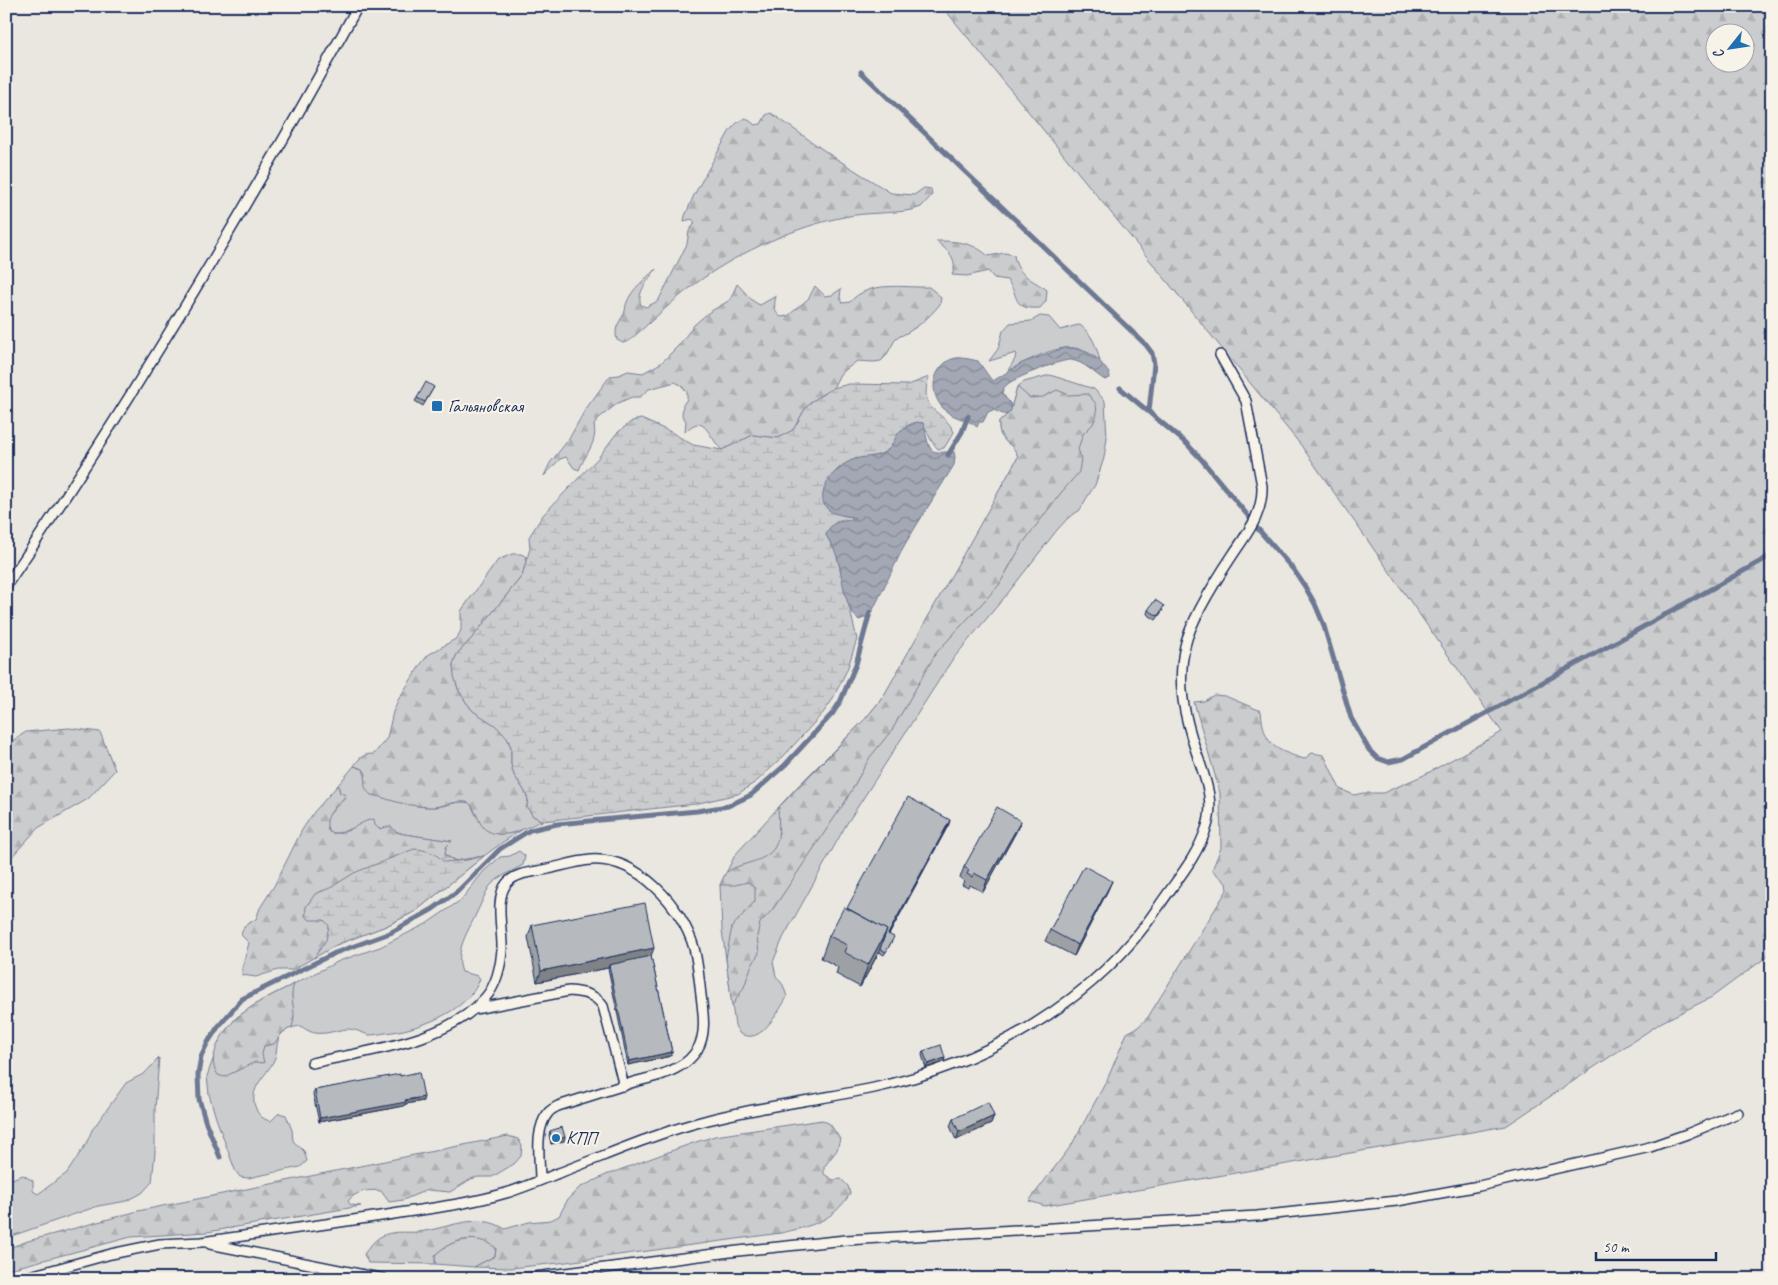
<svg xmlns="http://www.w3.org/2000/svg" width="1778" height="1285" font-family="Caveat,sans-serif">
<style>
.grass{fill:#cbcccd;stroke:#737e96}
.forest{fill:url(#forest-firs);stroke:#737e96;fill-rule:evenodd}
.wetland{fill:url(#wetland-marsh);stroke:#737e96}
.water{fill:url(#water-waves);stroke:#6d7892}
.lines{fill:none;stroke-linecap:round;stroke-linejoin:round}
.stream{stroke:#6d7892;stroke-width:5}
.service-casing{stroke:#1b2f5e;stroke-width:12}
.service{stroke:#f7f3e8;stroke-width:9}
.wall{fill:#9da0a4;stroke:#1b2f5e}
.shaded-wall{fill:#7f8286;stroke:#1b2f5e}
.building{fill:#b6babf;stroke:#1b2f5e}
.poi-dot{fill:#1f6fb2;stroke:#f7f3e8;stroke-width:2}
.labels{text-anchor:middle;stroke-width:4;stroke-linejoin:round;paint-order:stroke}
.poi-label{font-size:18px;fill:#1b2f5e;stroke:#f7f3e8;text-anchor:start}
</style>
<defs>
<pattern id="forest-firs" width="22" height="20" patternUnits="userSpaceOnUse" patternTransform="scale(1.25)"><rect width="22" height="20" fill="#cbcccd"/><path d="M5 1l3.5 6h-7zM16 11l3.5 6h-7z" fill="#aeb0b2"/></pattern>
<pattern id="wetland-marsh" width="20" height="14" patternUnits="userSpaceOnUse" patternTransform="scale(1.25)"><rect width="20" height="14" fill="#cbcccd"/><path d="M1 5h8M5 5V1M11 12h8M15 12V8" fill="none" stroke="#aeb0b2"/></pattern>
<pattern id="water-waves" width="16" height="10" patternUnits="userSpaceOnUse" patternTransform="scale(1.25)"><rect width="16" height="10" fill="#a3a8b4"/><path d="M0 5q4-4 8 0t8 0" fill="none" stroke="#848996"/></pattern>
</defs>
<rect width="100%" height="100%" fill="#eae7e0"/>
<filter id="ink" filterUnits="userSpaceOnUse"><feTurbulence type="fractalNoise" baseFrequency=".02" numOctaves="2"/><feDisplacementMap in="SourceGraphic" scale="10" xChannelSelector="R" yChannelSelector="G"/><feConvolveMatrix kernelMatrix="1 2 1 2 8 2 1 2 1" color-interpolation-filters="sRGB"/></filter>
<g filter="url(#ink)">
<g class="grass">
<path d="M1040,316L1049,317L1060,330C1068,329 1073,325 1080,325C1093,335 1096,346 1100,361C1092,355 1085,350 1075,348C1055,345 1024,362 1007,372L1015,359L1016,353L989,361L998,349L1003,331L1010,323L1031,321Z"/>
<path d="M1050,375L1094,389L1105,401L1107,438L1104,458L1095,485L1086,499L1080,510L1068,518L1057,530L1008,593L952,660L846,825L783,938L773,962L776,976L783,985L787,997C781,1008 765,1035 752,1036C748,1037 743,1035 740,1034L735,1026L722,930L720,885L735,855L797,787L866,718L883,697L902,667L1018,457C1013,440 998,445 999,422L1010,412L1017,387L1024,382Z"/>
<path d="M354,766L363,769L371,795C393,798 412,808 434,807C446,807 458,799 470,803L477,817L497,834L514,833L523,829L503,842L484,856L456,861L445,855L446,847L452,841L404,834L385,828L379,829L375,825C368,826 360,826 353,828C344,831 338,835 329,832L326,826V818L346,796L340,793L338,785Z"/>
<path d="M519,851L525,856L523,865C512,871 498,877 490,886C484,894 481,905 476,914C468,932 454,951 462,972L478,976L480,979C468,1012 417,1030 385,1033C380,1034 374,1035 369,1035C362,1033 356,1029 347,1029C336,1030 320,1037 309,1031C306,1030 303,1027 300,1026C294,1027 286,1029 282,1033C275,1041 278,1052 274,1060C267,1076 247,1088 256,1109C259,1116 264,1120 271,1121L279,1113L286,1115L292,1130L293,1141L304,1151L307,1161L300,1167L248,1178L240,1177L235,1170L216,1118L209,1094L207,1076L219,1043L226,1030L237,1017L262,1000L339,961L380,947L426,924L461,900L484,871L500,857L510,856Z"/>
<polygon points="159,1058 155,1109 155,1152 152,1182 142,1193 127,1201 98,1206 6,1238 6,1181 23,1175 33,1181 33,1191 38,1194 67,1173 86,1144 92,1130 126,1083 145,1073"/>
<path d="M476,1239L490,1243L496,1248L495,1256L474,1267L435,1264V1255C447,1243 459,1240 476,1239Z"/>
</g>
<g class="forest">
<path d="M942,6H1772V953L1712,997L1662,1022L1506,1126L1045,1206L1029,1201L1071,1146L1107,1080L1127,1033L1138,1027L1148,1017L1227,890L1226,883L1212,870L1221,848L1220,793L1194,702L1204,701L1214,695L1225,696L1261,711C1264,745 1273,749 1304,759L1312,753L1324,755L1340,789L1354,795L1363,793H1383L1424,775L1502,732L1300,444ZM1716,32H1746V62H1716Z"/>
<path d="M771,113L832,156L891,193L914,195L924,188L931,189L932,195L921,207L912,210C890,214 866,212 844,217C797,226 740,252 702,279C676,297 653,320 629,341L623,343L617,340C614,328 618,324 624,314C626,310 625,306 627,302C632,289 645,279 656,269C649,280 636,292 641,305L646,307L658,301L666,286L687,244L689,231L695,223L692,219L684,221L685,216L694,195L729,132C734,125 738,121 746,118L755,125L761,124L766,115Z"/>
<path d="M936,241C956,241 973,242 988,256L1005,253L1014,255C1017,276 1032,279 1047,290L1046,301L1040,308C1011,310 1020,296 1007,280L994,278L988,271L967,276L952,275C959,259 948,251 936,241Z"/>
<path d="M737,284C745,291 750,301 760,305L776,296C774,306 773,311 781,317L788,316L809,298L815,286L825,296L832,295L841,289L840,298L843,303L850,302C869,280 903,288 929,287L941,297L940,304C929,318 914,331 896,338L886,356L881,361L873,362L857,361L840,374L833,388L821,395L805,409L793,430L778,438L753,435L722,450C708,437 705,411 685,432L686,421L682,415L683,405L687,399V392L681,385L675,382L649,389L640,397H632L618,403L599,418L594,425C598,443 585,454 579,470L574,468L566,457L560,459L544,476L550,463L569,439L585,410L610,376L619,375L628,371L643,373L661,363L679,345L694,325L708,313L730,300Z"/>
<path d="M1017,387L1030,398L1043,397L1057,390L1069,395L1088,394L1096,404L1097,414L1093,424L1083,434L1078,449L1081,458L1079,472L1060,494L1023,543L999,585L936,653L892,730L870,757L845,802L773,909L760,923L757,936L759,953L751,967L744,987L732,1006L726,958L732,927L755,901V888L748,882L735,885H720C722,882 723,878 725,874C728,870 736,867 742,865C780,855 780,845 778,808L866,718L883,697L1018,457C1013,440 998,445 999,422L1010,412Z"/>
<path d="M512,554H521L527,557L522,576L472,638L457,654L453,665L458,689L466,702L473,711L496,725L507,737L511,747V764L514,775L524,790L528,799L527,807L533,816L543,821C526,826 507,841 488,831C477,826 476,803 466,802C455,800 441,808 428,807C415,806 402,804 390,800C383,798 378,796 371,795C363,788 364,783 366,774L363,769L354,766C360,757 363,754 374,754L387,738L393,712L398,700L421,664L428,655L457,638L461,630V611L498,560Z"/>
<polygon points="69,728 100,732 115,770 88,799 38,828 6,863 6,745 26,732"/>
<path d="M338,785L340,793L346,795C337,807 321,816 329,832C346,838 358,821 374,819L375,825L379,829L391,826L396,832L404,834L452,841L446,847L445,855L455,861L484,856L416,911L386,926L336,945L292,970H278L256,977L242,975V968L249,943L241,935L244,926L256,919L260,908L274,886L302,830L314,812Z"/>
<path d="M294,984C288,999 298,1011 292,1027L282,1033L274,1044L264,1046L262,1054L264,1063L255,1062L224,1077L218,1075C211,1064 213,1058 217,1046C231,1013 264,999 294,984Z"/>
<path d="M822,1120L830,1124L840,1139L837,1150L824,1167V1174L833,1180L841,1179L848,1186L850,1194C832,1222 811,1226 781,1233L559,1263L511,1268L474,1267L495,1256L496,1248C477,1233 451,1239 435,1255V1264L368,1263L364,1254C369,1248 373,1241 380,1237C392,1230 405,1233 418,1232C447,1229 478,1211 505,1229L529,1222L551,1220L559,1216L568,1199L579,1188L606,1175L690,1144L715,1136Z"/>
<path d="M508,1136L518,1139L522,1146L521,1156L514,1164L492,1177H478L471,1179L450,1192L427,1190L403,1200L389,1202L381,1191C369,1189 356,1191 348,1201L351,1205L361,1206L207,1232L131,1237L6,1270V1249L28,1241L138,1211Z"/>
</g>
<g class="wetland">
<path d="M929,377C917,413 944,409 954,432L944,448L938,449L932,442L923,423C904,419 900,437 891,447C889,450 884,452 881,454L842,515L858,518L846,521H837L826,535L837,555L857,639L847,670L831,702L823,713L782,758L757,781L738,794L695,804L552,820L543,821L533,816L527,807L528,799L524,790L514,775L511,764V747L507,738L495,725L473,711L466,702L458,689L454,676L453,664L457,654L472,638L522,576L530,548L529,537L543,515L598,458L616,434L632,421L641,419L671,432L693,445L722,450L753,435L778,438L793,430L805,409L812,401L833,388L849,384L908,385Z"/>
<path d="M414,849C427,850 435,852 444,862L467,860L484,856L416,911L386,926L336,945L314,958L326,940L329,926L324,920H310L305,916L306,907L315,894L330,888L354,873Z"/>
</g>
<g class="water">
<path d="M1064,348C1081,348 1095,353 1105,368C1108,372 1110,373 1110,378L1105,380C1093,373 1085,362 1071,360C1062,359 1018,377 1009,383C1005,386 1003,388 1002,393L1012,406C1009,420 1002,413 993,410L988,412L983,422H979L977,427C969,419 955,419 946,411C933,400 929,380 942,366C953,354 964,358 978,361L990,378L993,381L1022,363Z"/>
<path d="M917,422L923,423C927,431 926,452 937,452C943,453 947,451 954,452L955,457L954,465L905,544L870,616L859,620C843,608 843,574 837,557C835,549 830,542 826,535C833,517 842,524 856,518C847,515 831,516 825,506C816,491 835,468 848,462C858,456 870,458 881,454C893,450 893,439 900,431C905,427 912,425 917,422Z"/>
</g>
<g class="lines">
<g class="stream">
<polyline points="861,72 1146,345 1152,353 1154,364 1149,411"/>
<polyline points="1120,388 1186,443 1201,459 1249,517"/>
<polyline points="948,455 962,432 968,416"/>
<polyline points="1258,529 1293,569 1304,585 1315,604 1323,623 1351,718 1369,750 1377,758 1388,762 1403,759 1607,647 1772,555"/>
<polyline points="220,1157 206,1123 199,1099 198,1075 201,1056 208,1042 218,1027 242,999 335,953 390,933 433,909 459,890 500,849 530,830 557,824 697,811 728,806 751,795 785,765 833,713 841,700 856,664 870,612"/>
</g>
<defs>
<g id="service">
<path d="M6,586C133,399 249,204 358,6"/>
<path d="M475,1009L569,991C583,992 595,994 603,1006L624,1086"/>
<path d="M312,1063C365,1051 448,1042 485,998C496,986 501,966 502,950C503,931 494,898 507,883C516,872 535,872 548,869C562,866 577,861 591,860C638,857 682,906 694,948C698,963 699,979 701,995C703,1012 707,1034 697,1050C693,1056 686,1063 680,1066C666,1075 649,1078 634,1082C609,1090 583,1098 558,1106C554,1108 550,1110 548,1113C534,1130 540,1160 540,1180"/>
<polyline points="210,1244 384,1279"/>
<path d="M19,1279L111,1254L140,1248L160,1244L202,1242C262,1233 321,1225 381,1216C423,1209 465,1205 506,1193C523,1188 539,1181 556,1174C605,1156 653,1134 704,1121C760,1106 818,1100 874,1088C985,1064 1095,1002 1159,906C1175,882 1197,857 1206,829C1218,797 1199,766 1191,735C1182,705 1178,677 1185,646C1191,619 1218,577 1234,553C1248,532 1263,514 1262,486L1246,401L1220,355"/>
<polyline points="519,1279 738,1251 846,1240 1257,1216 1397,1201 1479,1186 1650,1147 1687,1134 1738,1113"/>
</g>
</defs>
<use href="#service" class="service-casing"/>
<use href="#service" class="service"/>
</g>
<g class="wall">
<polygon points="434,387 423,406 415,401 417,398"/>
<polygon points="1148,610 1163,610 1156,620 1147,614"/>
<polygon points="949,824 889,935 892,941 884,955 879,952 860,987 836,974 838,967 821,958 829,936 847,908"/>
<polygon points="1016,832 983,892 970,885 968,888 962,885 964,881 960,878 964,867"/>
<polygon points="1112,881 1107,892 1074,956 1045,941 1050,930"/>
<polygon points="532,925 651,956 672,1052 671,1056 628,1065 608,968 537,982 528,937"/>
<polygon points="923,1051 944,1062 926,1068 922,1055"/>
<polygon points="400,1076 423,1101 405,1104 404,1106 319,1122 313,1094 315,1090"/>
<polygon points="994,1116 991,1124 956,1140 950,1126 953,1119"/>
<polygon points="550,1131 564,1141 551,1144 549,1135"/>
</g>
<g class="shaded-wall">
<polygon points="950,820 949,824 887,938 888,934"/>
<polygon points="1021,821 1016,832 983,892 987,880"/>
<polygon points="1112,881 1107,892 1074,956 1078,945"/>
<polygon points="887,930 879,952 860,987 868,965"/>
<polygon points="654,948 650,959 609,965 608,968 537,982 541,971"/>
<polygon points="672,1052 671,1056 628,1065 629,1061"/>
<polygon points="945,1058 944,1062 926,1068 928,1064"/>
<polygon points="424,1097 423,1101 405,1104 404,1106 319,1122 320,1118"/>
<polygon points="994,1116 991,1124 956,1140 959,1132"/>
<polygon points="565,1137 564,1141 551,1144 553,1141"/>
</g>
<g class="building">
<polygon points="426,382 434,387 425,402 417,398"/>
<polygon points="1155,600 1164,606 1158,616 1148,610"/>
<polygon points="908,797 950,820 888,934 894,937 886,952 880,949 887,930 847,908"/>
<polygon points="997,807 1021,821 987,880 974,873 972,877 967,874 969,870 964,867"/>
<polygon points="1084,866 1112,881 1078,945 1050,930"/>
<polygon points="645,903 654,948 541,971 532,925"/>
<polygon points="844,907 887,930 868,965 844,952 847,945 829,936"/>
<polygon points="651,956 672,1052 629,1061 609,965"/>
<polygon points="941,1045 945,1058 928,1064 923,1051"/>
<polygon points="419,1072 424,1097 405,1100 406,1102 320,1118 315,1090 400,1074 400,1076"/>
<polygon points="988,1102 994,1116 959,1132 953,1119"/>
<polygon points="562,1127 565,1137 553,1141 550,1131"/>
</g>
</g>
<g class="poi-dot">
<rect x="431" y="400" width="12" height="12" rx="2.5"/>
<circle cx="556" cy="1138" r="5"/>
</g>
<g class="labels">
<g class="poi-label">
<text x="448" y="412">Гальяновская</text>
<text x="566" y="1144">КПП</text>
</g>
</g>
<rect width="1778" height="1285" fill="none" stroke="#f7f3e8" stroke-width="25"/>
<rect x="12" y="12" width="1753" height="1260" fill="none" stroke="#1b2f5e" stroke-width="2" filter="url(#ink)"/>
<g transform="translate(1730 48) rotate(240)"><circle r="24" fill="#f7f3e8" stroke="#9fa5b1"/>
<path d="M0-4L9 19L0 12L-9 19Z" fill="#1f6fb2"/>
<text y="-8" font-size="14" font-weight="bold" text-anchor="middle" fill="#1b2f5e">С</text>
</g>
<path d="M1596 1252v8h120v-8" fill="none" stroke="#1b2f5e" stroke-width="2.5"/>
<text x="1603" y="1252" font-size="15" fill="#1b2f5e" stroke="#f7f3e8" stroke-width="4" paint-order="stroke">50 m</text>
</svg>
